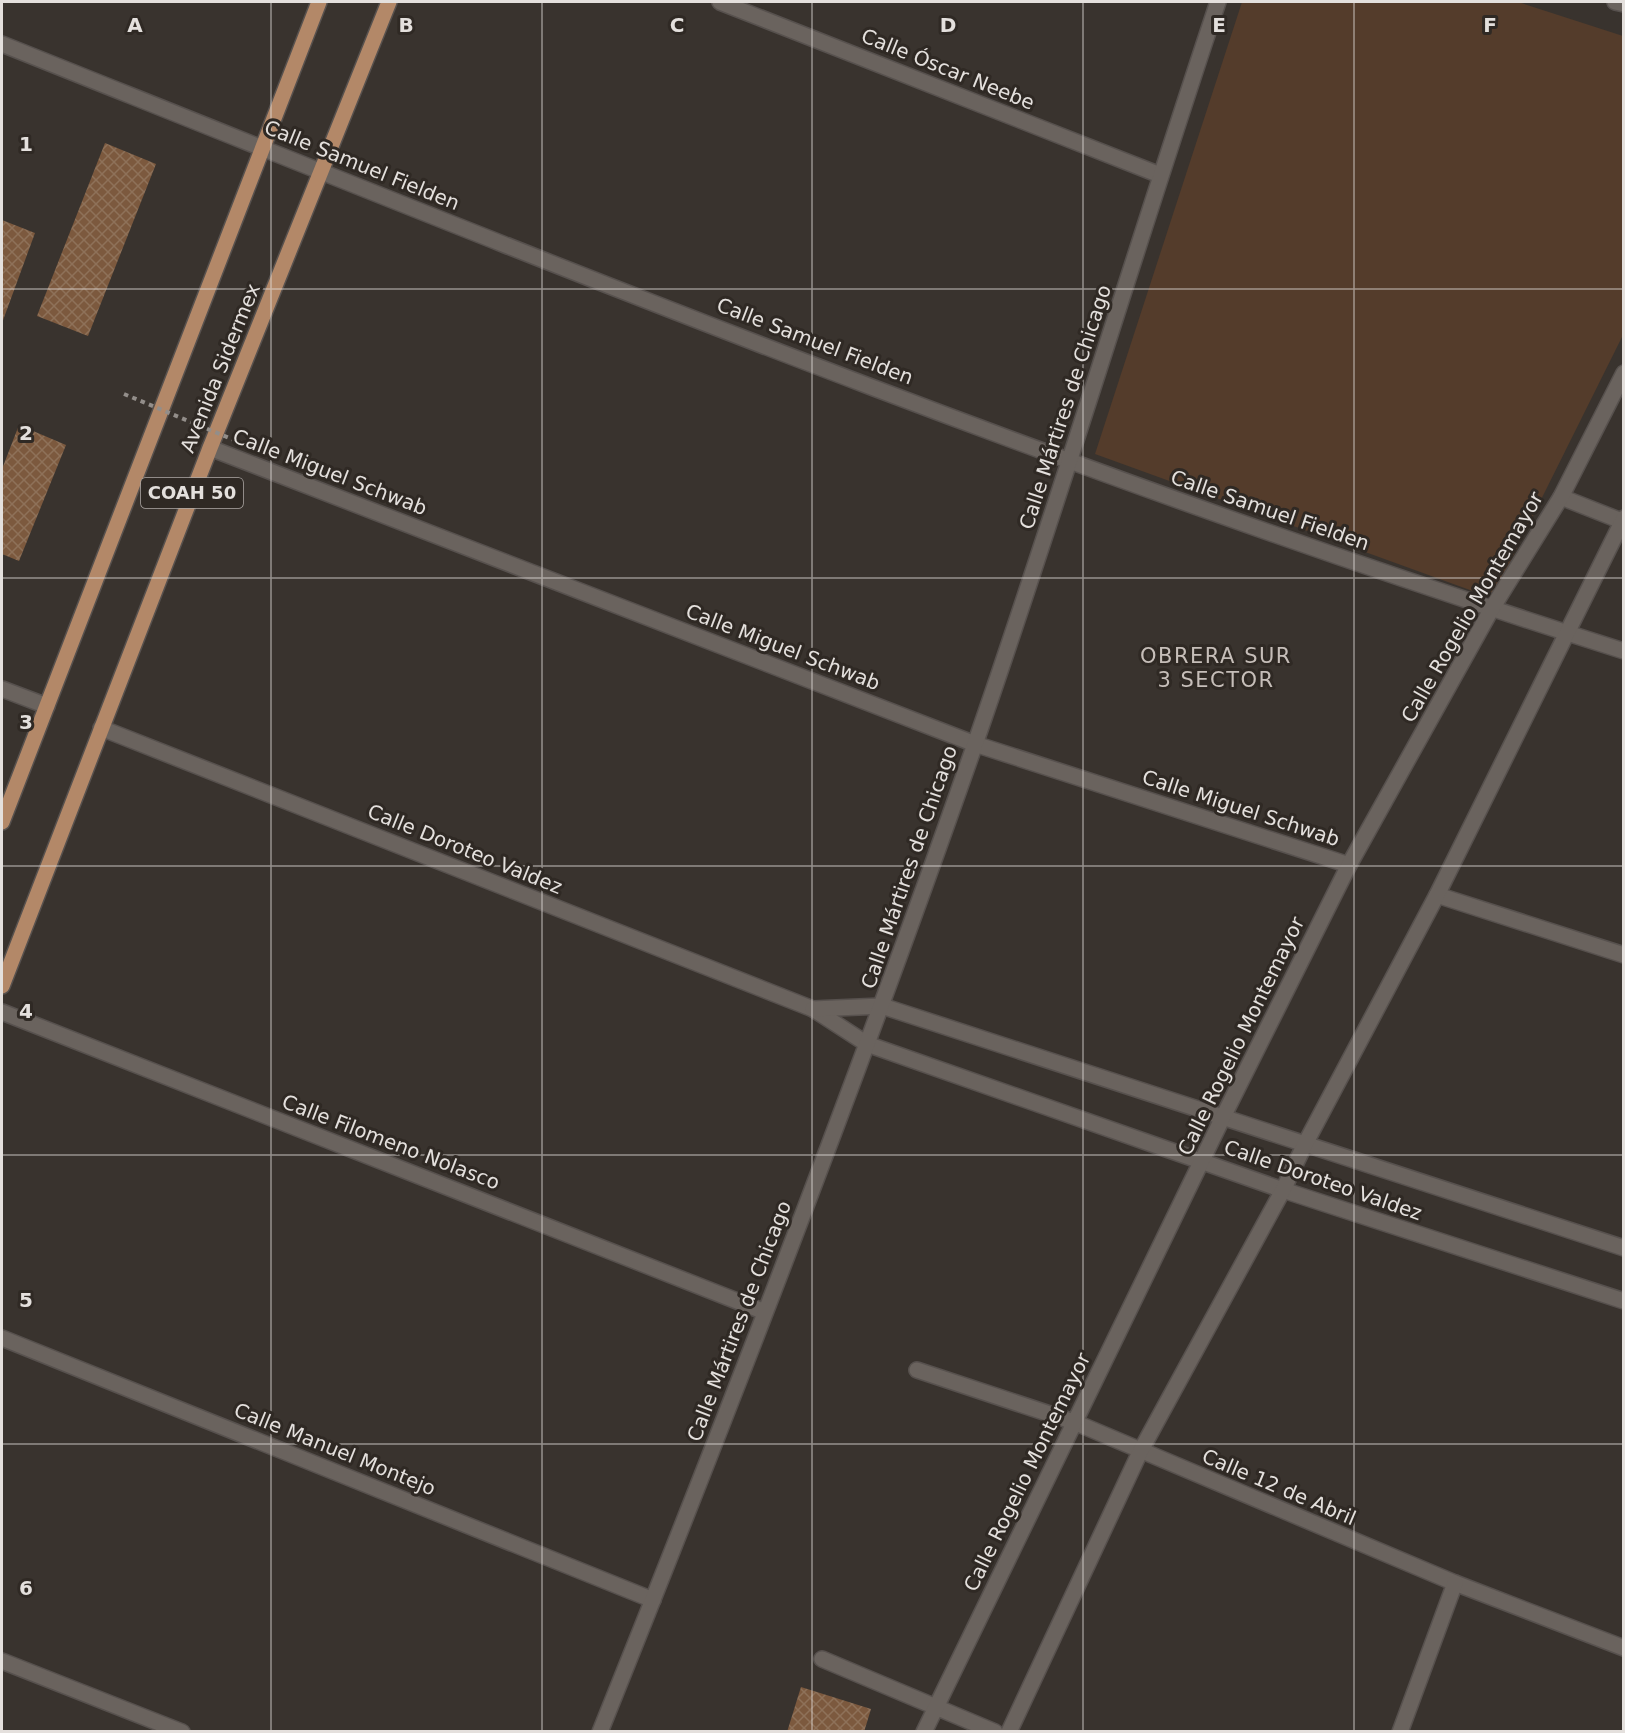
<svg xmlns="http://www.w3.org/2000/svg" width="1625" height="1733" font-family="'DejaVu Sans',sans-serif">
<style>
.green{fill:#543c2b}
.building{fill:url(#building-cross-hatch)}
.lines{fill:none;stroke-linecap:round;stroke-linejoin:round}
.minor-casing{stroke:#57514e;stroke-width:18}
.major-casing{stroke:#57514e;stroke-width:18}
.minor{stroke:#6a635e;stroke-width:15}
.major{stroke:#b38868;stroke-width:15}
.path-bridge{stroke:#938e8a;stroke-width:4;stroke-dasharray:4.5 4.5;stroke-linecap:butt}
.grid{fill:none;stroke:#e4e0dd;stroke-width:1.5;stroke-opacity:0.55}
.labels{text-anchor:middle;stroke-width:6;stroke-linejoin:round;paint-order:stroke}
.shield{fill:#2f2924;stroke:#aea9a6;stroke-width:1.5}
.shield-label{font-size:18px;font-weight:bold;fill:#e4e0dd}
.street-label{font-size:20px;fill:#e4e0dd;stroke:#2f2924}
.neighbourhood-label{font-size:21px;letter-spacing:1.5px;fill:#c6beb9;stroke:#2f2924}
.grid-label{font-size:20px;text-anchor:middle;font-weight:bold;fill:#e4e0dd;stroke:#2f2924;stroke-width:6;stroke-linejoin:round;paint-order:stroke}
</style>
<defs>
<pattern id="building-cross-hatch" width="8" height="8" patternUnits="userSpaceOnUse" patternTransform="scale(1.5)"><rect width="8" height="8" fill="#7c593e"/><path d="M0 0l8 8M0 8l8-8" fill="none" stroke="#8e7159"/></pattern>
</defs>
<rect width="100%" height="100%" fill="#39332e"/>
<polygon class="green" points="1242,2 1518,2 1623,36 1623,335 1492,598 1095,454"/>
<g class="building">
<polygon points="105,143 156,164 88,336 37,316"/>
<polygon points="2,220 35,233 2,323"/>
<polygon points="19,425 66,445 19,561 2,554 2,469"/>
<polygon points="801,1687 871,1709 864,1732 787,1732"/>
</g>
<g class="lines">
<defs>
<g id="minor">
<polyline points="720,2 1160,175"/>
<polyline points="1615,2 1624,4"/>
<path d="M2,44C537,258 1073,477 1624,651"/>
<polyline points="210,448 975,744 1349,865"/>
<polyline points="1561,497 1624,522"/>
<polyline points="2,689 47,706"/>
<polyline points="101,728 813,1009 867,1044 1283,1190 1624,1301"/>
<polyline points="1437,895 1624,955"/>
<polyline points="813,1009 882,1006 1624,1248"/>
<polyline points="2,1012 765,1312"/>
<polyline points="2,1338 653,1600"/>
<polyline points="917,1370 1074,1422 1455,1583 1624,1648"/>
<polyline points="822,1659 995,1732"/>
<polyline points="2,1661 182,1732"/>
<path d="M600,1732C731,1406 858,1079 974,747C1060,500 1135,250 1218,2"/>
<polyline points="924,1732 1222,1119 1349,865 1491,610 1561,497 1624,373"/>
<polyline points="1009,1732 1140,1452 1283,1190 1304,1146 1437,895 1624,518"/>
<polyline points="1400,1732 1455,1583"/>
</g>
<g id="major">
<polyline points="2,822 319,2"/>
<polyline points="2,986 210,448 389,2"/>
</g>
</defs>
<use href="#minor" class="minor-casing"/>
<use href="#major" class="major-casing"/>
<use href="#minor" class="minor"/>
<use href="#major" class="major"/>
<polyline class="path-bridge" points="124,394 265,453"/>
</g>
<path class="grid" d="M271,2V1732M542,2V1732M812,2V1732M1083,2V1732M1354,2V1732M2,289H1624M2,578H1624M2,866H1624M2,1155H1624M2,1444H1624"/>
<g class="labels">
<rect class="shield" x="141" y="478" width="102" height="30" rx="4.5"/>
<g class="shield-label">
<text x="192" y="499">COAH 50</text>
</g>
<g class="street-label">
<text transform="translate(948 69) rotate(22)" y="7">Calle Óscar Neebe</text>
<text transform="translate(362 165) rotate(22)" y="7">Calle Samuel Fielden</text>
<text transform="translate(815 341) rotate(21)" y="7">Calle Samuel Fielden</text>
<text transform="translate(220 368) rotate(-68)" y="7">Avenida Sidermex</text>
<text transform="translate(1065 407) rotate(-72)" y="7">Calle Mártires de Chicago</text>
<text transform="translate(330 472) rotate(21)" y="7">Calle Miguel Schwab</text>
<text transform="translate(1270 510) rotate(19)" y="7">Calle Samuel Fielden</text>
<text transform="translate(1472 607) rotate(-60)" y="7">Calle Rogelio Montemayor</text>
<text transform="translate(783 647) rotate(21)" y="7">Calle Miguel Schwab</text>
<text transform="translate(1241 808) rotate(18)" y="7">Calle Miguel Schwab</text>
<text transform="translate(465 849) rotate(22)" y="7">Calle Doroteo Valdez</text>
<text transform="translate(909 867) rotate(-71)" y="7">Calle Mártires de Chicago</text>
<text transform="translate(1241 1036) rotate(-64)" y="7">Calle Rogelio Montemayor</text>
<text transform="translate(391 1142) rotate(21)" y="7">Calle Filomeno Nolasco</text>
<text transform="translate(1323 1180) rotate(19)" y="7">Calle Doroteo Valdez</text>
<text transform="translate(739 1321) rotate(-69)" y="7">Calle Mártires de Chicago</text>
<text transform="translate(335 1449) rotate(22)" y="7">Calle Manuel Montejo</text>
<text transform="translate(1027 1472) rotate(-64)" y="7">Calle Rogelio Montemayor</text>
<text transform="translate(1279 1487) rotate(23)" y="7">Calle 12 de Abril</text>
</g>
<g class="neighbourhood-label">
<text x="1216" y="663">OBRERA SUR<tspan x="1216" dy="24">3 SECTOR</tspan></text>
</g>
</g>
<g class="grid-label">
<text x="135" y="32">A</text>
<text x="406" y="32">B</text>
<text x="677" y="32">C</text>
<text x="948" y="32">D</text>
<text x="1219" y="32">E</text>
<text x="1490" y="32">F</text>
<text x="26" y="151">1</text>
<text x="26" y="440">2</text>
<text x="26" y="729">3</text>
<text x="26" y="1018">4</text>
<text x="26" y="1307">5</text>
<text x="26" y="1595">6</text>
</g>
<rect width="1625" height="1733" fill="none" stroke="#e4e0dd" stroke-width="6"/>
</svg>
